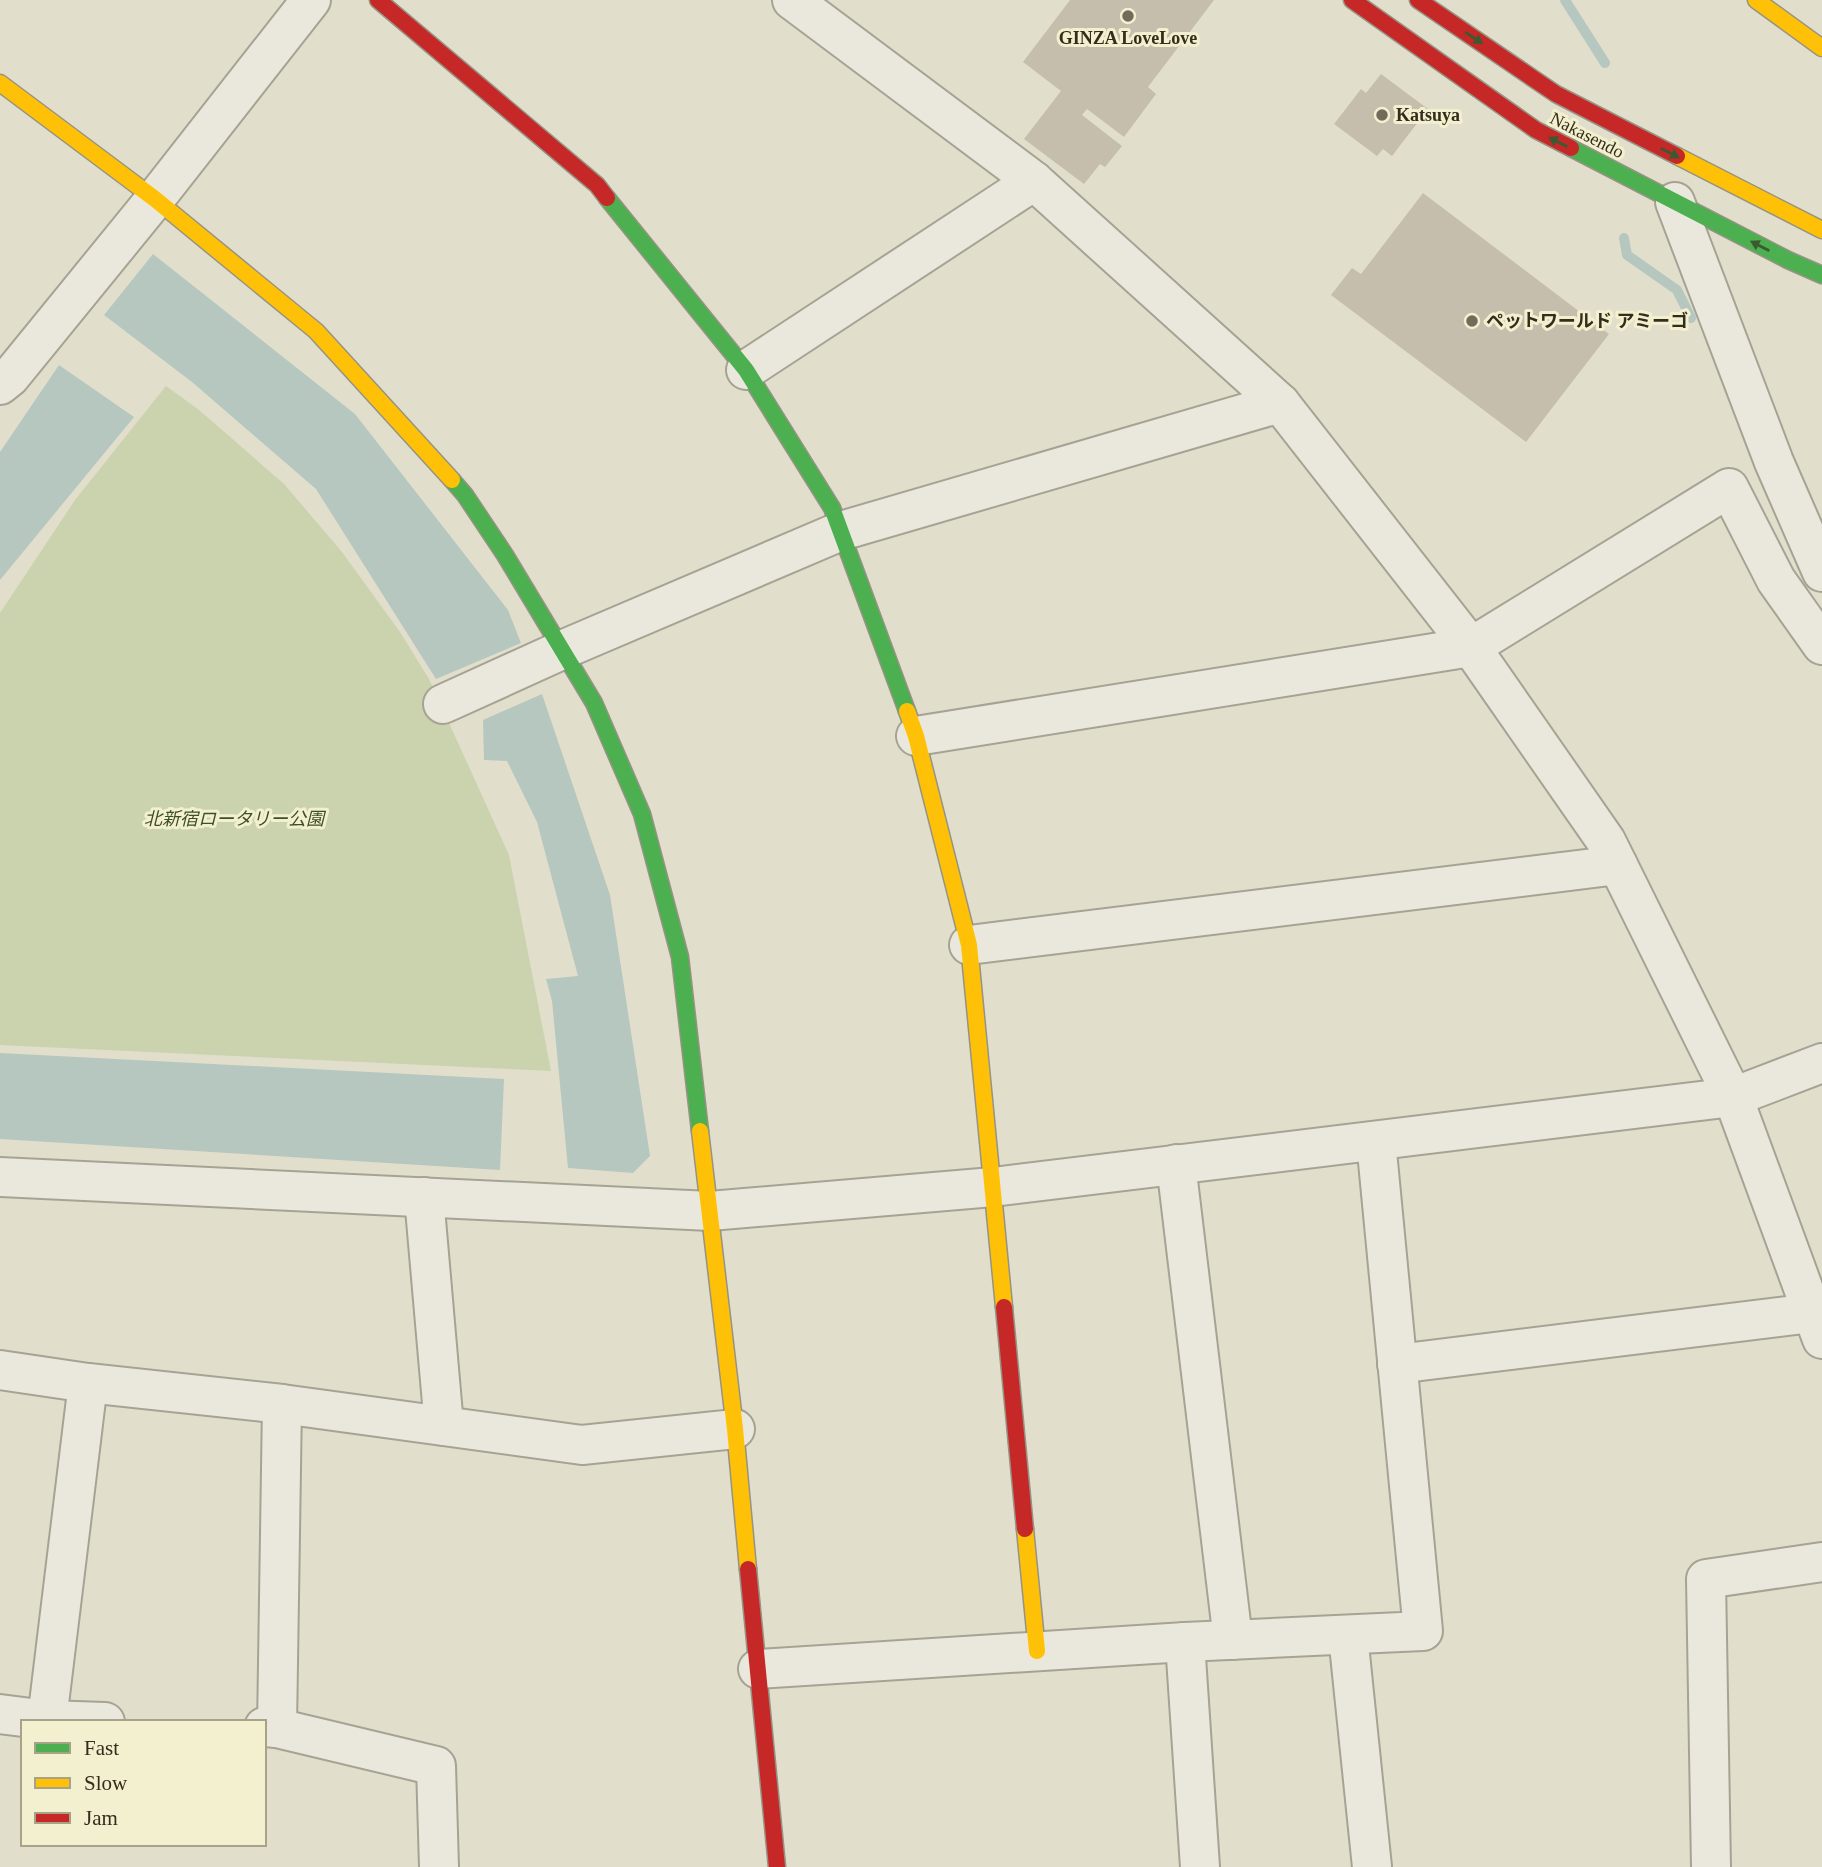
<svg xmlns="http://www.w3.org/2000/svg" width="1822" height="1867" font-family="'Times New Roman','Noto Sans JP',serif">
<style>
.green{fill:#cad2ae}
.water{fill:#b6c7c0}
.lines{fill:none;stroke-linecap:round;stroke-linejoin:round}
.stream{stroke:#b6c7c0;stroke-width:10}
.building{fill:#c5beac}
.street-casing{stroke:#a6a394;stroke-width:42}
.fast-casing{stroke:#969384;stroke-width:19}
.slow-casing{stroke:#969384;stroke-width:19}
.jam-casing{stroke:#969384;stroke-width:19}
.street{stroke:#eae8dc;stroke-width:38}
.fast{stroke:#4caf50;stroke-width:16}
.slow{stroke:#ffc107;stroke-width:16}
.jam{stroke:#c62828;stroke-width:16}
.oneway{fill:#3c5a2f}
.poi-dot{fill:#716b5a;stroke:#f3f0d0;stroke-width:2.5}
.labels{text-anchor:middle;stroke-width:6;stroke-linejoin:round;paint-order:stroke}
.poi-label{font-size:18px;font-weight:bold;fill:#342d1d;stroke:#f3f0d0;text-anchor:start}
.street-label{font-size:18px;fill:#342d1d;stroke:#f3f0d0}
.park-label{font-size:18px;font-style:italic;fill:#3c4f25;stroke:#f3f0d0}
</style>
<rect width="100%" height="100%" fill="#e1dfcb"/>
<polygon class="green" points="166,386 199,410 284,484 342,552 400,632 429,679 509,855 551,1071 0,1045 0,613 75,500"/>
<g class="water">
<polygon points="153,254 355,414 508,610 521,643 436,679 316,489 192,382 104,315"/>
<polygon points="59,365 134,417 0,580 0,452"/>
<polygon points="542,694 610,895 650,1156 633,1173 568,1168 552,1001 546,979 578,976 537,822 507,761 484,760 483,720"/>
<polygon points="0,1053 504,1079 500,1170 0,1139"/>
</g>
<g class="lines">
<g class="stream">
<polyline points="1565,0 1605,63"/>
<polyline points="1624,238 1627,255 1677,290 1691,318"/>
</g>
</g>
<g class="building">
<polygon points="1070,0 1214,0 1148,87 1156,94 1124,137 1087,109 1082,115 1122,146 1105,167 1100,164 1084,184 1024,139 1061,91 1023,62"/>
<polygon points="1381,74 1428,109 1392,156 1383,149 1377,156 1334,124 1361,89 1366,93"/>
<polygon points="1423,193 1609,334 1526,442 1331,295 1352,268 1361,274"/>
</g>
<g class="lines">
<defs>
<g id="street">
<polyline points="792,0 1034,181 1280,403 1471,647 1606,841 1733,1097 1822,1339"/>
<polyline points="1675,202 1774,462 1822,572"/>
<polyline points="746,370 1034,181"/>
<polyline points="0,385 10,377 155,199 311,0"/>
<polyline points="443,704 562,650 841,531 1280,403"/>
<polyline points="916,736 1471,647 1729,488 1776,580 1822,645"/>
<polyline points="969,945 1618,865"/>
<polyline points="1176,1164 1233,1640"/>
<polyline points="0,1177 710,1211 993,1187 1733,1097 1822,1063"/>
<polyline points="424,1197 444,1426"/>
<polyline points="1397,1364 1812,1313"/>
<polyline points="0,1370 88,1383 282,1404 582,1445 735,1429"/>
<polyline points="1348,1635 1372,1867"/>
<polyline points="1185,1642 1200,1867"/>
<polyline points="758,1669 1185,1642 1423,1631 1376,1141"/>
<polyline points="0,1714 47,1720 105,1722"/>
<polyline points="47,1720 88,1383"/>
<polyline points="264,1727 277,1728 436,1766 439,1867"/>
<polyline points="277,1728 282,1404"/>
<polyline points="1711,1867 1706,1579 1822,1562"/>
</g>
<g id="fast">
<polyline points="1571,148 1788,260 1822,275"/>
<polyline points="607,198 746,370 832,508 907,711"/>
<polyline points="452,480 465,495 505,555 594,703 642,814 680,957 700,1131"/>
</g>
<g id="slow">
<polyline points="1756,0 1822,48"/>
<polyline points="0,83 155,199 316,331 452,480"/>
<polyline points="1677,156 1822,230"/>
<polyline points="907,711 916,736 969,945 1004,1307"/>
<polyline points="700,1131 735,1429 748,1569"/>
<polyline points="1025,1529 1037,1651"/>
</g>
<g id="jam">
<polyline points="378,0 597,185 607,198"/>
<polyline points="1352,0 1536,130 1571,148"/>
<polyline points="1418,0 1556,94 1677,156"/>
<polyline points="1004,1307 1025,1529"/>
<polyline points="748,1569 777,1867"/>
</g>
</defs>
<use href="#street" class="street-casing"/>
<use href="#fast" class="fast-casing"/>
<use href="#slow" class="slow-casing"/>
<use href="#jam" class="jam-casing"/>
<use href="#street" class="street"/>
<use href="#fast" class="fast"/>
<use href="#slow" class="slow"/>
<use href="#jam" class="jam"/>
</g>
<defs><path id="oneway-solid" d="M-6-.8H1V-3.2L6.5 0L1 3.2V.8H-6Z" transform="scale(1.75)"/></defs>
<g class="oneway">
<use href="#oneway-solid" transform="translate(1474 38) rotate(34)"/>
<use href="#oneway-solid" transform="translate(1558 142) rotate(-153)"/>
<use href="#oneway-solid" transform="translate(1670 153) rotate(27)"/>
<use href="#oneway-solid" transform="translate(1760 246) rotate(-153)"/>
</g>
<g class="poi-dot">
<circle cx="1128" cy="16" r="7"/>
<circle cx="1382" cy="115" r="7"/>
<circle cx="1472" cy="321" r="7"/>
</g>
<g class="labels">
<g class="poi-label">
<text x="1128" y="44" text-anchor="middle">GINZA LoveLove</text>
<text x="1396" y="121">Katsuya</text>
<text x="1486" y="327">ペットワールド アミーゴ</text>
</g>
<g class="street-label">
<text transform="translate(1587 135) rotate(27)" y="6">Nakasendo</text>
</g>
<g class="park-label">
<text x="234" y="825">北新宿ロータリー公園</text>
</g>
</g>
<rect x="21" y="1720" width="245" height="126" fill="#f3f0d0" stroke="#a7a288" stroke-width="2"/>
<rect x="35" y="1743" width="35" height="10" fill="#4caf50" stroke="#a7a288" stroke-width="2"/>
<text x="84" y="1755" font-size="21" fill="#342d1d">Fast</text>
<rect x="35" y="1778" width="35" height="10" fill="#ffc107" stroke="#a7a288" stroke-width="2"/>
<text x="84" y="1790" font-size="21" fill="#342d1d">Slow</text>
<rect x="35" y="1813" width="35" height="10" fill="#c62828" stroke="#a7a288" stroke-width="2"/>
<text x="84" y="1825" font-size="21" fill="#342d1d">Jam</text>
</svg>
